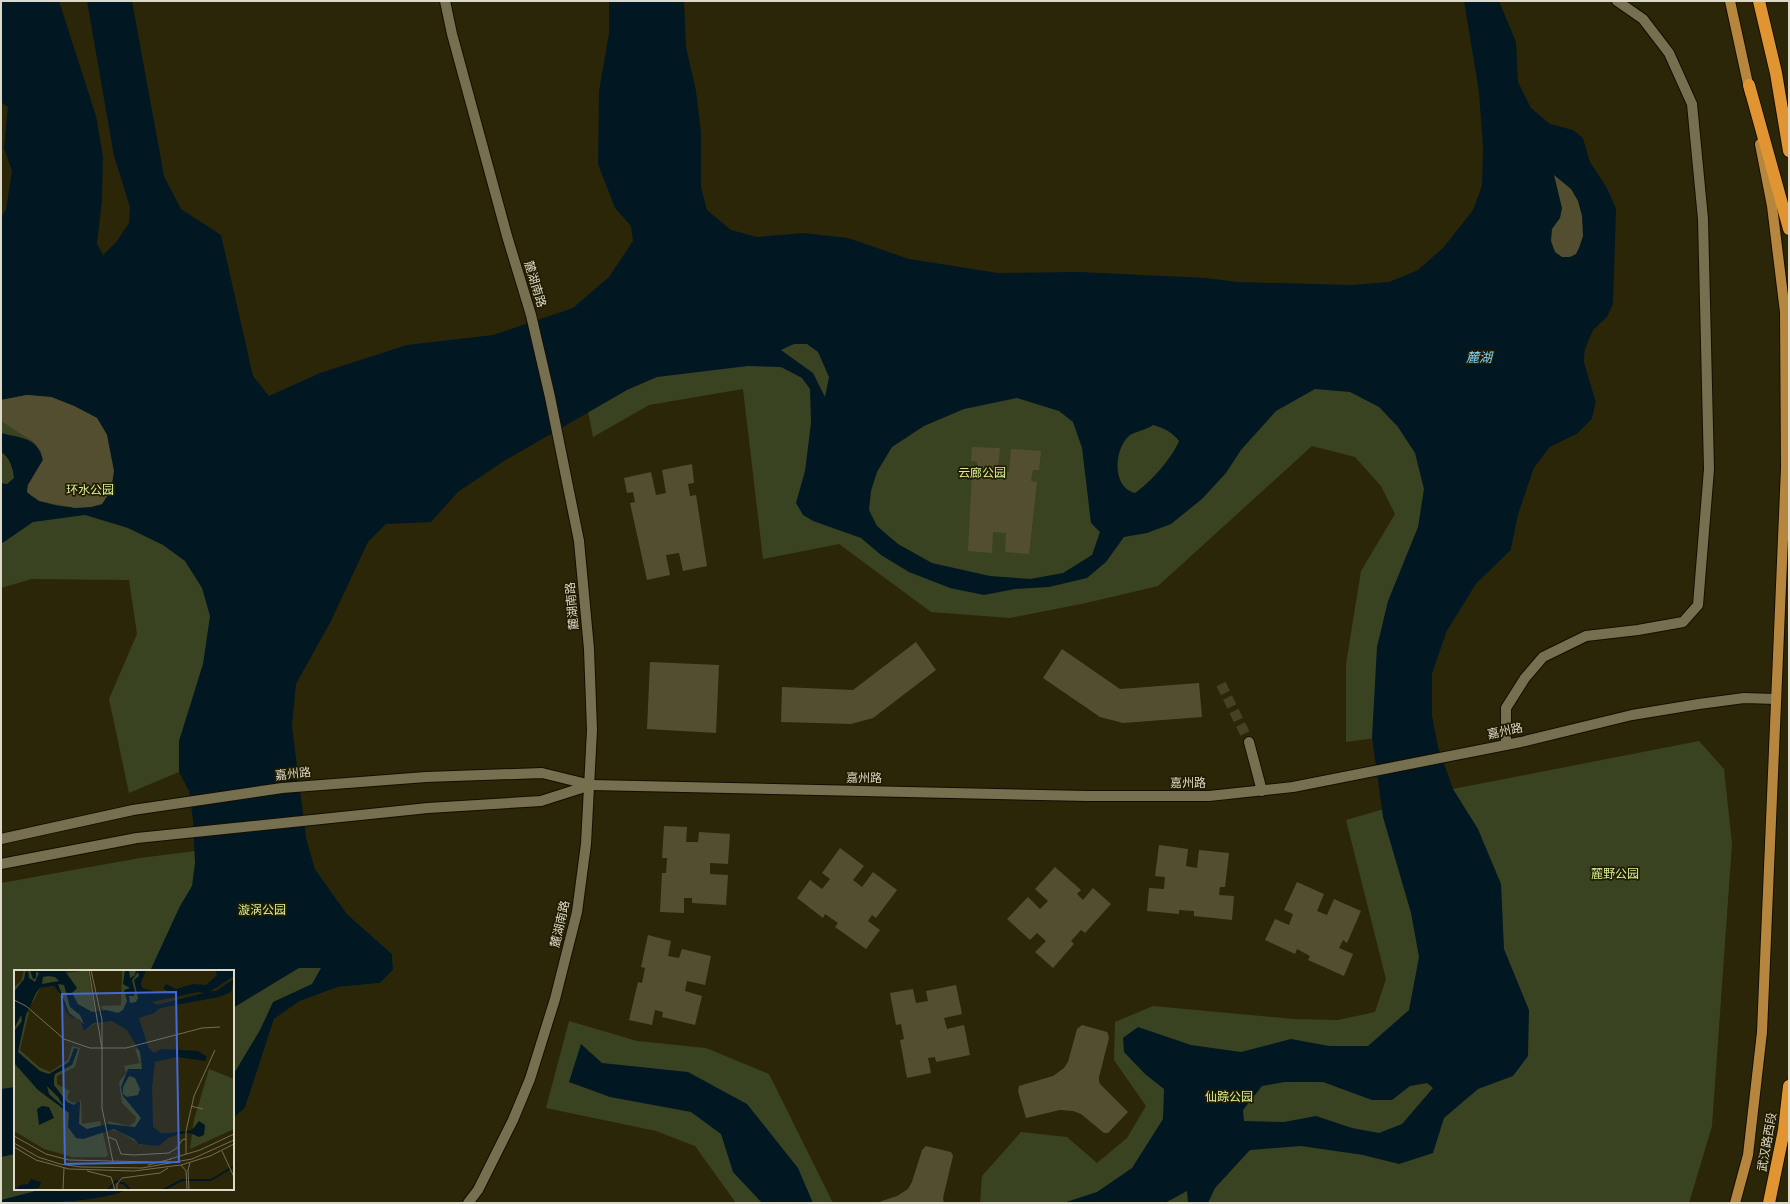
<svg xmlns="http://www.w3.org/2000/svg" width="1790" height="1204" font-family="'Space Grotesk','Noto Sans SC',sans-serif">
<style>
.green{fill:#3a4321}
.water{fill:#011822;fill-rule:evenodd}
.building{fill:#544e30}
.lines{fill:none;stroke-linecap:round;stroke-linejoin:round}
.minor-tunnel{stroke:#464125;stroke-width:10;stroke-dasharray:10 5;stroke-linecap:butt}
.minor-casing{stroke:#140e00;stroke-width:12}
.major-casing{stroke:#140e00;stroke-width:12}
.highway-casing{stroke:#140e00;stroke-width:14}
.minor{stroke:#767051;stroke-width:10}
.major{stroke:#b6863e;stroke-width:10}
.highway{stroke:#e09432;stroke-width:12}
.labels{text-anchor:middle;stroke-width:3.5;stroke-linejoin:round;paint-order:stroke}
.street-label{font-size:12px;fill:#dcd9c8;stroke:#221c00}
.park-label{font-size:12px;fill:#d7f195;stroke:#221c00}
.water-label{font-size:13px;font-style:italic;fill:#7dd1f5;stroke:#221c00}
.inset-river{fill:none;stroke:#011822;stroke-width:2}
.inset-road{fill:none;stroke:#726e55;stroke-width:1}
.view{fill:#436ad5;fill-opacity:0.15;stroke:#436ad5;stroke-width:2}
.inset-edge{fill:none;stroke:#dcd9c8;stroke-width:2}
</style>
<rect width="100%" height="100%" fill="#2c2608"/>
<g class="green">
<polygon points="574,341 1585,349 1584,362 1596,402 1592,419 1577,434 1550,447 1534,468 1518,515 1511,550 1476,584 1447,631 1432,674 1432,714 1435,730 1346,742 1346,664 1361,571 1395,514 1381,486 1355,457 1312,446 1158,586 1086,603 1010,618 931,612 839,544 763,559 743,389 649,405 593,437"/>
<polygon points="67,363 242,642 179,772 129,793 109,699 137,634 129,580 32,579 1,588 1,373"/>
<polygon points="1699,741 1724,769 1732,844 1712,1126 1689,1203 980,1203 982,1176 1021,1132 1067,1137 1097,1163 1127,1138 1146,1106 1114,1060 1115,1022 1153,1006 1293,1019 1338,1020 1375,1012 1386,979 1346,820 1453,789"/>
<path d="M306,837L315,869L347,914L392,954L393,970L380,983L338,987L300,1001L274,1019L245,1108L233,1118V971H15V1189H130C95,1204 40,1203 1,1203V883L140,858Z"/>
<polygon points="569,1021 637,1041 706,1048 769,1074 833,1203 736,1203 695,1146 656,1131 546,1108"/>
</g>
<g class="water">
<path d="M1,1H59L96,116L103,156L102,200L97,244L103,255L117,241L129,223L130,207L114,156L87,1H132L164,176L181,209L221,235L253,376L269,396L320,373L407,345L493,335L573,308L609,277L633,241L631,226L615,208L598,164L599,91L609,33V1H684L686,47L696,91L701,133V187L707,210L731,230L757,237L803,233L848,238L909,259L998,273L1080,272L1206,278L1237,282L1351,285L1389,282L1418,270L1444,247L1473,210L1482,186L1483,148L1479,92L1464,1H1499L1516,42L1518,82L1531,108L1550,124L1573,130L1583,138L1590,162L1607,188L1616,209L1613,304L1607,317L1593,330L1585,349L1584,362L1596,402L1592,419L1577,434L1550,447L1534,468L1518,515L1511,550L1476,584L1447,631L1432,674V714L1438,747L1453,789L1478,829L1501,884L1504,949L1529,1010L1528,1056L1513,1076L1478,1089L1444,1118L1433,1153L1399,1164L1363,1155L1301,1146L1250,1150L1215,1188L1208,1203H1188L1187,1191L1165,1203H1063L1097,1192L1132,1168L1163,1119L1164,1089L1145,1074L1124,1052L1123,1038L1138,1027L1191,1045L1241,1052L1291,1039L1329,1046H1368L1409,1010L1419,957L1411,913L1383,817L1372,737L1377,647L1388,601L1418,527L1424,489L1415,453L1398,427L1379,407L1350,392L1315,389L1276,411L1241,450L1226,473L1202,499L1171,524L1147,533L1124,537L1106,562L1087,578L1049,587L1015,589L984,595L950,588L909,572L881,555L861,538L813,521L803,515L796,503L805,471L811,423L810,389L802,378L781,367L748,366L657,377L627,390L504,461L458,492L431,522L386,524L368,542L331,621L296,684L292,726L306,837L315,869L347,914L392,954L393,970L380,983L338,987L300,1001L274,1019L245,1108L233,1118V1075L260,1030L273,1002L312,984L321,968H299L233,1008V971H150L180,906L192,886L195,863L193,820L189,791L179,772V741L203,664L210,616L202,588L185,561L163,545L128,528L85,515L33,522L1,544V483L7,484L14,478C13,469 10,457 1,452V433C20,438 38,437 43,460L28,485L27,492C43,508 81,510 102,504L111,490L107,435L97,418L74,406L51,397L27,395L1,400V218L6,209L12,171L4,148L8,107L1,102ZM794,344H807L818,352L829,377L825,397L813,373L781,350ZM1017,398L1059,411L1073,422L1082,448L1091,523L1100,532L1092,555L1063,573L1030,579L990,576L932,563L898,544L877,526L869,510L871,491L877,472L892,447L924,426L964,409ZM1153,425C1164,428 1172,432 1179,441C1172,458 1150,483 1135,493C1111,487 1114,448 1130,435C1137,431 1146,430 1153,425ZM1285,1082H1323L1372,1100H1392L1410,1086L1427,1083L1433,1088L1402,1124L1379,1133L1352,1128L1316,1116L1284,1122L1244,1121L1243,1110L1262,1086Z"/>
<polygon points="581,1044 602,1063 688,1072 747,1104 798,1168 813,1203 762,1203 733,1172 721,1134 691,1112 610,1097 569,1082"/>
<polygon points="15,1087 15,1154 1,1157 1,1089"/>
<path d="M43,1189H130C95,1204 40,1203 1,1203V1200Z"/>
</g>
<g class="building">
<polygon points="1554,175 1571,189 1578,201 1582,216 1583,236 1579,248 1576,254 1570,257 1562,257 1555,252 1551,241 1552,229 1560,218 1562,208"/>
<polygon points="27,395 51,397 74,406 97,418 107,435 114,471 111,490 102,504 91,507 75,508 39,501 27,492 28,485 43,460 41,452 34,442 1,421 1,400"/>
<polygon points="972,447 1000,448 998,472 1009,472 1011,449 1041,451 1039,470 1033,470 1031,481 1037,482 1029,554 1005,552 1006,533 993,532 992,553 968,551 972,473 977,472 977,462 971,461"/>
<polygon points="692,464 694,483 688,484 690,496 696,495 707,566 683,571 679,553 666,555 670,575 647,580 630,503 635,502 633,492 627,493 624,478 651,472 656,495 666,493 662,470"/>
<polygon points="916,642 936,670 873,718 851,724 781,722 782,687 853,690"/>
<polygon points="1062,649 1120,689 1199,683 1202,717 1123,723 1100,717 1043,678"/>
<polygon points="650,662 719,665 716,733 647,729"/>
<polygon points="664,826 687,827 686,842 698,842 699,832 730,834 728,864 710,863 710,874 728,875 726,905 692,903 692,898 684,898 684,913 660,912 662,873 666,873 667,858 662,858"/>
<polygon points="1159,845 1188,849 1186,866 1197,868 1199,850 1229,853 1225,887 1220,887 1219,895 1234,896 1232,920 1194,916 1194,911 1179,910 1179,914 1147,911 1149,888 1164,889 1165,877 1155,876"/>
<polygon points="840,848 864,866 853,880 862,887 873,872 897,890 876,918 872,915 868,921 880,930 866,949 835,927 838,923 825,914 823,918 797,898 810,880 822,889 830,879 822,873"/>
<polygon points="1055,867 1081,890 1077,894 1083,900 1093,888 1111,904 1085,933 1081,930 1071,941 1074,944 1053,968 1035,952 1046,941 1037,933 1030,940 1007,919 1028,897 1040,909 1048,901 1035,889"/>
<polygon points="1297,882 1324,894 1317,911 1327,915 1334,899 1361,911 1347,943 1343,940 1339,948 1353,954 1344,976 1308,960 1310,956 1297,949 1295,954 1265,940 1275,919 1289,925 1293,914 1284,910"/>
<polygon points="648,935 671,941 668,956 679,958 682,949 711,956 705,985 687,981 685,991 702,996 695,1025 662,1017 663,1012 655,1010 652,1025 629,1020 638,982 642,983 645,968 641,967"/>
<polygon points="956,985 962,1014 944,1018 947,1029 964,1025 970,1055 936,1062 935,1057 928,1058 931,1073 907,1078 900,1040 904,1039 901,1024 896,1025 890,993 913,989 916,1003 928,1001 926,991"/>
<polygon points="1082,1025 1107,1032 1108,1034 1109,1038 1099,1077 1099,1081 1100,1084 1128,1112 1108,1133 1104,1133 1081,1114 1073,1111 1060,1110 1026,1118 1018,1091 1019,1086 1053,1076 1064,1068 1068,1062 1077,1029"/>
<polygon points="926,1146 951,1152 953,1156 943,1198 944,1203 876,1203 897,1196 908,1189 912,1182 922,1150"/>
</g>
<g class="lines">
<polyline class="minor-tunnel" points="1221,684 1249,742"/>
<defs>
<g id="minor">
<polyline points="445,1 452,34 507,236 531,315 550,397 579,541 589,649 592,730 586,844 577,912 555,999 530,1079 513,1120 478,1190 468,1203"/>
<polyline points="1249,742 1262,791"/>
<polyline points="1506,744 1506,708 1525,678 1543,657 1586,636 1638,630 1683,622 1698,605 1709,469 1703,219 1692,104 1669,53 1643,19 1617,1"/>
<polyline points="591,785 1087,796 1209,796 1293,787 1521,742 1632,715 1699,704 1744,698 1776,699"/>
<polyline points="1,839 133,810 282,788 426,777 542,773 591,785 541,801 428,808 137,838 1,864"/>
</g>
<g id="major">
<polyline points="1730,1 1750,93"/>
<polyline points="1735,1203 1748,1155 1762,1032 1786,468 1785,312 1772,206 1760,144"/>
</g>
<g id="highway">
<polyline points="1759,1 1776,73 1789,151"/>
<polyline points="1749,85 1789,229"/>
<polyline points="1769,1203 1784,1130 1789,1086"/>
</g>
</defs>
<use href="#minor" class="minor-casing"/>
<use href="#major" class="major-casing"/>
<use href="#highway" class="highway-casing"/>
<use href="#minor" class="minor"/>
<use href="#major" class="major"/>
<use href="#highway" class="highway"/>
</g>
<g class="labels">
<g class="street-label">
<text transform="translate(535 284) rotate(73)" y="4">麓湖南路</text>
<text transform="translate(572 606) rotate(-95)" y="4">麓湖南路</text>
<text transform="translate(1505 731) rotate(-12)" y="4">嘉州路</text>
<text transform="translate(293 774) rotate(-6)" y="4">嘉州路</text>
<text transform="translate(864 778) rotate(1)" y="4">嘉州路</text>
<text x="1188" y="787">嘉州路</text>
<text transform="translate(560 924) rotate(-77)" y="4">麓湖南路</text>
<text transform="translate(1767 1142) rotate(-80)" y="4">武汉路西段</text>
</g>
<g class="park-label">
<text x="982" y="477">云廊公园</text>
<text x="90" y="494">环水公园</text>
<text x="1615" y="878">麓野公园</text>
<text x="262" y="914">漩涡公园</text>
<text x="1229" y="1101">仙踪公园</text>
</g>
<g class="water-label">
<text x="1479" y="362">麓湖</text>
</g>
</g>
<g transform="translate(14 970)">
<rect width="220" height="220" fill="#2c2608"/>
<path d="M10,0H49L52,3L74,0L83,52L70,61L66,50L57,47L52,42L43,18L40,16L26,18L19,32L0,27V17L7,11ZM108,0H129L124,11L128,29L101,46L89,40L87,36L107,35ZM0,32L15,42L6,80L25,97L36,102L54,90L58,76L66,78L61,97L43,106V114L56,121L53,128L56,131L59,133L67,130L68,154L86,151L94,185L92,187H58L30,179L0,161ZM131,77L132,173L127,175L104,161L95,160L94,151L115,156L121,152L122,147L108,133L105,112L112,103L110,96L126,93L121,79ZM195,99L220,109V159L176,179L180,150Z" fill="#3a4321"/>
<path d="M12,0H14L15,8L21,12L25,3L22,2V8L19,9L16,0L51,1L63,18L58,23L64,34L78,42L92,40L104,43L109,40L113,31L110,20L116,18L109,14L111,0H115L116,8L121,5L122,0H132L127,13L128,18L146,23H152L153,21L149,18L152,14L162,19L179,14L192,15L203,5L201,0H220V6L197,21H202L220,9L217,22L205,27L146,38L140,43L125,48L134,77L140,83L148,79L184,81L193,87L191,91L163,87L141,92L138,117L139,157L147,163H156L178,160L185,151L191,155L190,165L185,167L176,163L165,164L154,168L145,176L125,174L120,169L100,159L69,169L62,168L54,157L55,143L24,120L0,93V61L8,51L7,45L0,59V22L10,9ZM124,2L125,6L120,10L124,28L122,32L116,33L115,26H120L121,22L118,10ZM34,6L41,7L45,11L28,14L29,7ZM44,14L50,15L56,37L66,45L70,54L55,43ZM40,16L46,24L52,42L57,47L66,50L70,61L80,53L98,51L113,60L126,82L128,99H114L107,117L109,126L127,148L121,157L94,154L73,159L65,154L66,132L64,131L60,135L53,132L40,115V108L41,104L58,95L64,79L60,78L55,92L35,104L26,101L4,82L12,45L22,23L26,18ZM184,22L190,23L143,35L138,32ZM115,106L121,108L126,119L124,125L113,127L109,124V117ZM33,116L44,127L50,137L35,124ZM28,136L35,137L40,148L25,155L23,139ZM17,209L27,212L25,218L1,220L6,215L14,214Z" fill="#011822" fill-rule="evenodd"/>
<path class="inset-river" d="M94,220L102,211L111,214L116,220M149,220L168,210H197L220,196"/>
<path class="inset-road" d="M75,0L88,79V50L77,0M0,30L12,36L50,69L76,78H112L188,58L206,57M88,79V138L99,192M177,136L189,139M0,166L32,184L55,190L138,192M94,167L102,170L107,184L120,185L155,183L163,178L168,170L172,169M0,173L24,187L46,194L67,197L128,198L178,189L220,170M0,177L22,190L55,199L120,201L167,195L196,186L220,174M208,181L220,207M172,184V161L180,126L201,80M156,189L186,180L220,164M134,195L157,189M167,195L172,201L173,220M73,201L97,207L101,220M49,220L50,198M103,220V214L108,208L146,203L154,198M175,220L174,200L176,193"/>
<path class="view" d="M162,22L165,192L51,194L48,24Z"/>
<rect width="220" height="220" class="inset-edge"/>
</g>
<rect width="1790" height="1204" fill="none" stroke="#dcd9c8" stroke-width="4"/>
</svg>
